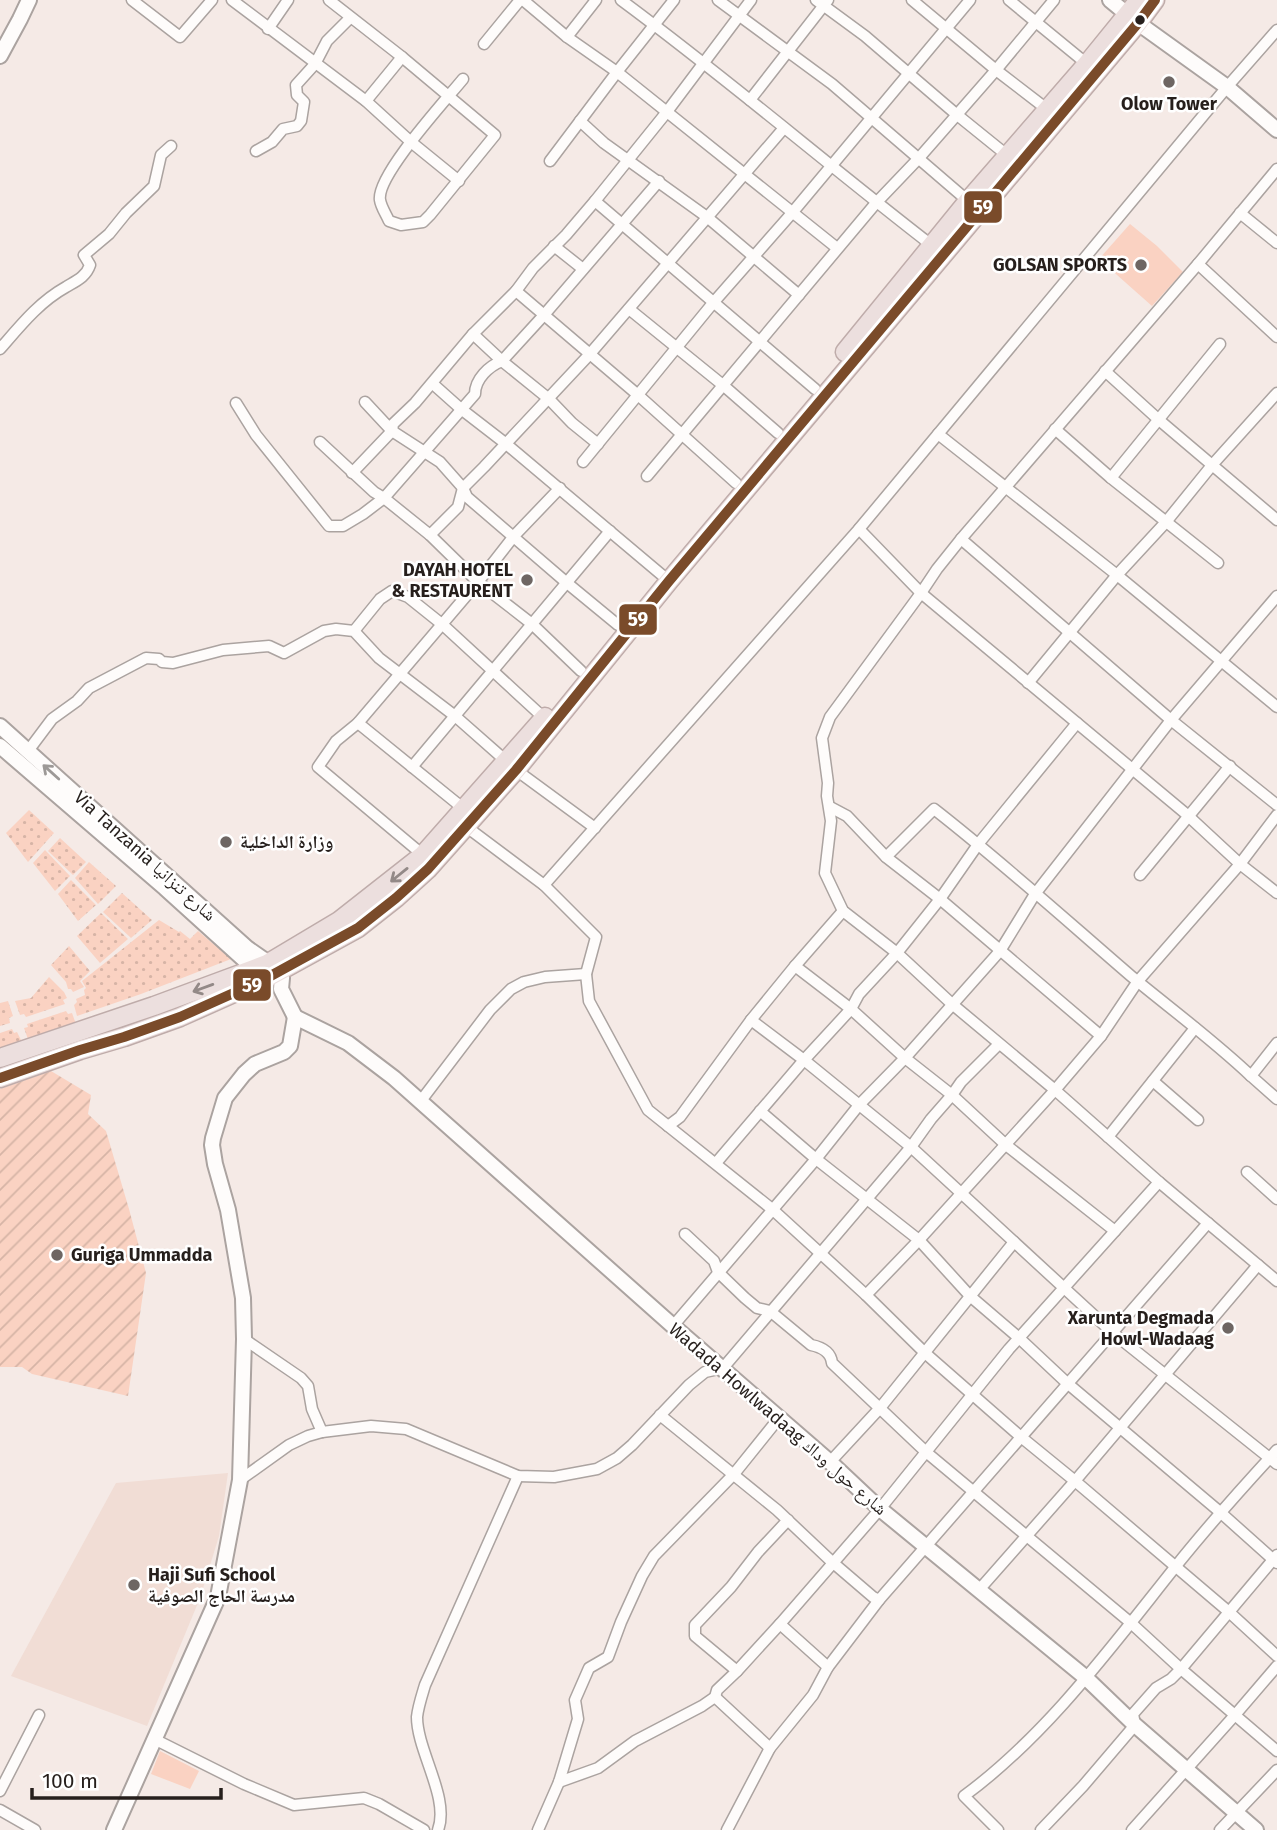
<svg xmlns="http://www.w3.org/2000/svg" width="1277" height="1830" font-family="'Fira Sans','Noto Naskh Arabic',sans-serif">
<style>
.built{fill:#f1ddd5}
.grass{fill:url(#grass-dots)}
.garden{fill:url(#garden-furrows)}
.pitch{fill:#fad2c2}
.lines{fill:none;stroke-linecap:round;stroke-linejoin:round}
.street-casing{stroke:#aba3a0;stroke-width:13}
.secondary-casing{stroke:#aba3a0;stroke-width:18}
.highway-casing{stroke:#bfacaa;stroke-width:21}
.street{stroke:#fefcfb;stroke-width:10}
.secondary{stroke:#fefcfb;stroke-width:14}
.highway{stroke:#ecdfde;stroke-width:18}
.bus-1-casing{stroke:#fff;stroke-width:16}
.bus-1{stroke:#7a4b2a;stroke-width:10}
.oneway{stroke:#9d9997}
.oneway2{stroke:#938987}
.bus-dot{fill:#261f1c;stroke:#fff;stroke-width:2.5}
.poi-dot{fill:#6e6663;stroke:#fff;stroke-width:2.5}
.labels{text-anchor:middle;stroke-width:5;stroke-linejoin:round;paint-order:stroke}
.poi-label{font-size:18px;font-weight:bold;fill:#261f1c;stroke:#fff;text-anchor:end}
.street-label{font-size:18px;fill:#261f1c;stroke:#fff}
.line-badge{stroke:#fff;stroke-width:2.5}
.badge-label{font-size:19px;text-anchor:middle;font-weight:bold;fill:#fff}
</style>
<defs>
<pattern id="grass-dots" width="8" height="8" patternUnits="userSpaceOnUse" patternTransform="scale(1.75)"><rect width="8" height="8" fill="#fad2c2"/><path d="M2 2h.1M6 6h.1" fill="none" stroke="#d6b4a6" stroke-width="1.8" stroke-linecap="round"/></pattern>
<pattern id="garden-furrows" width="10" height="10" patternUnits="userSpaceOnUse" patternTransform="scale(1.75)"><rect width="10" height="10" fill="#fad2c2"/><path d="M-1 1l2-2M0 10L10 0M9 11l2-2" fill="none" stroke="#d6b4a6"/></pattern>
</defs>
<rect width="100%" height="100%" fill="#f5eae6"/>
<polygon class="built" points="228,1473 219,1536 200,1598 147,1726 11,1676 116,1483"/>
<g class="grass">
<polygon points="29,810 54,833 28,862 6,833"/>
<polygon points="60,838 86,862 73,875 48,851"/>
<polygon points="45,850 70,876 55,891 33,863"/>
<polygon points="89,862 116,886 98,904 75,878"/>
<polygon points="71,880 96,905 78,921 58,894"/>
<polygon points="122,893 152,920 131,938 103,912"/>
<polygon points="101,913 128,939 100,963 77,936"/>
<polygon points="159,920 179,932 180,931 190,939 198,931 231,959 141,994 77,1016 74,1005 77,1002 76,999 85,995 84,990 86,988 82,981"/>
<polygon points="69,946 90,971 80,981 84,987 73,992 71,989 68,989 66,982 51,965"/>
<polygon points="49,977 64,992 67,998 63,1000 65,1004 26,1017 24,1014 20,1015 15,1001 31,998"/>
<polygon points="8,1001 13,1016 9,1018 10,1023 0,1026 0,1003"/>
<polygon points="66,1011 68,1014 72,1013 77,1027 29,1042 24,1028 28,1027 27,1024"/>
<polygon points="12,1029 14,1033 17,1032 23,1044 0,1052 0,1033"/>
</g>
<polygon class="garden" points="51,1071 91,1095 88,1114 106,1131 129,1209 146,1273 128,1396 32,1374 22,1367 0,1367 0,1089"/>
<g class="pitch">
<polygon points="1130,224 1157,246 1183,272 1152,306 1099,259"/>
<polygon points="160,1751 199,1771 190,1789 151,1774"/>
</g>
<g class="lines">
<defs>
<g id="street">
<polyline points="132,0 180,37 212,0"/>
<polyline points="232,0 366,101 411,142 459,181"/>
<path d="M329,0L402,57L495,135L430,215L423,222L401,225L389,221C386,214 381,207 380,200C376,176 446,100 463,79"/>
<polyline points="523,0 567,37 617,72 837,248"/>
<path d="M621,0C728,79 829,166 934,247"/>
<polyline points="718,0 832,84 968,201"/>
<polyline points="816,0 865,36 956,114 1008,156"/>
<polyline points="912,0 996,70 1048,110"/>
<polyline points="1009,0 1087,64"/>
<polyline points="268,29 288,0"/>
<polyline points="567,37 596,0"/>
<polyline points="484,44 520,0"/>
<polyline points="750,100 828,0"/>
<polyline points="366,101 402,57"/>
<polyline points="580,121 604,143 707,217 799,295"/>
<polyline points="256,151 272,142 283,129 297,126 301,121 304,102 297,95 296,85 315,64 327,41 350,18"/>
<polyline points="550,161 617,72 674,0"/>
<polyline points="1277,169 1198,264 961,539 937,569 921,593 830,717 822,738 828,783 827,796 831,821 825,873 843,911 897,953 952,1004 1055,1090 1159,1182 1277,1281"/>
<polyline points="595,201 815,389"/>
<polyline points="1240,213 1277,243"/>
<polyline points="554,246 583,269"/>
<polyline points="1198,264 1277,337"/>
<polyline points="516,291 638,395 736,483"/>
<polyline points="629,309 724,386 778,433"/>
<polyline points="473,334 502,361 549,399 572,423 598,444"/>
<path d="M0,349C20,326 39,302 66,287C76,281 86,277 90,265L84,255L109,234L126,213L154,186L161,155L171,146"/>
<polyline points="1105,371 1159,420 1277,520"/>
<polyline points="433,384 461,409 505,443 669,581"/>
<polyline points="365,402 392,431 440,462 463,488 467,497 567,583 618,625"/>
<path d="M236,403L256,435L329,526H343L363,514L384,498L475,394C475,379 489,366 502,361L544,315L659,181"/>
<polyline points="1055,429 1111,478 1218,563"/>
<polyline points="938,434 1117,575 1277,707"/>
<polyline points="320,442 374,492 384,498 430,535 478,582 532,624 581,671"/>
<polyline points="583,462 713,303 792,213 970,0"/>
<polyline points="352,473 392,431 393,424 415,403 473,334 516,291 533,268 566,235 595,201 666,113 751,0"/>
<polyline points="647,476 876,203 919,158 996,70 1054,0"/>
<polyline points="1111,478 1220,344"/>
<polyline points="859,529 921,593 1185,813 1240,864 1277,893"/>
<polyline points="430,535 458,507 463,488 484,467 589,355 784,128"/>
<polyline points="961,539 1171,720 1277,805"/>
<polyline points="354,631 380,599 392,591 408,597 443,625 544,718"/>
<polyline points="1028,683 1117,575 1166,522 1213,464 1277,393"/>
<polyline points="358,723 464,809"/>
<polyline points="28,751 52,719 77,701 89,688 146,658 159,659 162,662 173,663 223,650 269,646 284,653 324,631 336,629 354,631 379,658 455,716 506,761"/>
<polyline points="412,767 610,531"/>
<polyline points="516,770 595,828"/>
<polyline points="830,807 847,816 886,857 940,899 1101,1036"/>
<polyline points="464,825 544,885 596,937 586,974 589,1001 648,1110 772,1209 866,1295 925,1353 1021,1437 1075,1481 1229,1612 1277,1656"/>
<polyline points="423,855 318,767 336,741 358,723 478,582 514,536 560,488"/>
<path d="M886,857L934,809C1002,862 1066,920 1131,976C1171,1009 1213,1040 1251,1076L1277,1043"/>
<polyline points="1140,875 1230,766"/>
<polyline points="544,885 859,529 1227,87 1277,30"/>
<polyline points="795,966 851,1009 905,1058 952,1095 1006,1145 1115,1231"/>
<polyline points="751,1020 804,1060 911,1147 1113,1333 1277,1464"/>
<polyline points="1251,1076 1277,1099"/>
<polyline points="1153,1081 1198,1120"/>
<polyline points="420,1102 490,1010 511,989 524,982 545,977 586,974"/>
<polyline points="760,1111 816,1159 919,1240 970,1296 1019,1338 1067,1383 1220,1512 1277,1563"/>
<polyline points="668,1126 680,1117 751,1020 795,966 843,911"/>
<polyline points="1108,1137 1195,1028"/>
<polyline points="716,1163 804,1060 851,1009 859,994 897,953 940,899 979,843 1077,723"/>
<polyline points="1247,1172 1277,1199"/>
<path d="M685,1234L714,1261L718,1272L745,1298L757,1308L770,1311L811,1345C821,1347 831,1352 832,1363L926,1452L1131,1623L1181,1669L1277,1751"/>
<polyline points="866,1295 919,1240 1055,1090 1101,1036 1138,981 1240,864 1277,815"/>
<polyline points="673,1326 816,1159 859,1105 905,1058 1000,951 1035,894 1171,720 1277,596"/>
<polyline points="244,1339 301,1378 308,1386 312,1409 322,1432"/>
<polyline points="660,1415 777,1510 831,1561 873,1597 879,1600"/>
<polyline points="830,1462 880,1408 1014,1242"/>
<polyline points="240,1480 289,1445 308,1436 322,1432 371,1426 406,1429 518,1476 554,1477 597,1469 617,1458 632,1445 689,1385 705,1372 723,1368 911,1147 931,1119 952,1095 961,1082 999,1044"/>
<polyline points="978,1591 1075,1481 1258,1265"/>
<polyline points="780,1624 828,1667"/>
<polyline points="737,1671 695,1636 695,1625 731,1587 758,1552 788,1520"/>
<polyline points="715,1697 770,1748"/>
<polyline points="154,1739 244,1784 294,1805 364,1798 379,1804 424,1830"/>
<polyline points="559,1782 598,1768 635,1741 702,1706 715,1697 717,1690 737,1671 780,1624 880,1509 1009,1349 1159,1182"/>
<polyline points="0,1791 39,1715"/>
<polyline points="0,1810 35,1830"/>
<path d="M438,1830C450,1798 417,1751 417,1717C418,1707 422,1695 425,1685L518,1476"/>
<polyline points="538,1830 559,1782 578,1719 575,1700 589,1668 608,1657 621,1622 642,1576 654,1556 734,1474 779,1418"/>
<polyline points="727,1830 770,1748 813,1695 828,1667 879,1600 1208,1223"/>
<path d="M998,1830L964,1796C1047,1735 1112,1646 1176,1566C1208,1526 1242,1488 1277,1450"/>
<polyline points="1041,1830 1083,1786 1135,1725 1133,1714 1156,1688 1171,1679 1181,1669 1277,1555"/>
<polyline points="1132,1830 1235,1715 1277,1666"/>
<polyline points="1220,1830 1277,1770"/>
</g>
<g id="secondary">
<polyline points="1110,0 1138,23 1227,87 1277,130"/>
<polyline points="0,56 20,19 29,0"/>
<polyline points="0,726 247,948 280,971 282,978 281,989 295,1017"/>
<polyline points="0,746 165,888 260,974"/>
<polyline points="295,1017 348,1043 394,1078 673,1326 830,1462 880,1509 1085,1677 1135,1725 1256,1830"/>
<polyline points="114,1830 218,1597 240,1480 244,1339 243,1298 228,1210 215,1164 212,1145 213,1138 225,1098 244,1074 255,1064 284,1052 290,1046 295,1017"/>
</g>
<g id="highway">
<polyline points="845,352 968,201 1087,64 1139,0"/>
<polyline points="0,1058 154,1006 254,969 267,964 339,921 423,855 545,717"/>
<polyline points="0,1078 80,1050 124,1037 180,1017 265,979 358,928 396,898 428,869 516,770 669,581 1138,23 1155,0"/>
</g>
</defs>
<use href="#street" class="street-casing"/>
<use href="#secondary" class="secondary-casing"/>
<use href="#highway" class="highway-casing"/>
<use href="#street" class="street"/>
<use href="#secondary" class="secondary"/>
<use href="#highway" class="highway"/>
<defs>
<polyline id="bus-1" points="0,1078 80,1050 124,1037 180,1017 265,979 358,928 396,898 428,869 516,770 669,581 1138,23 1155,0"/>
</defs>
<use href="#bus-1" class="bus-1-casing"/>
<use href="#bus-1" class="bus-1"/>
</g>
<defs><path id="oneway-shaft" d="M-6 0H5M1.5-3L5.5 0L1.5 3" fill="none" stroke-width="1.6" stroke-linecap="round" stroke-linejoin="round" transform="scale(1.75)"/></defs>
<use class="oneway" href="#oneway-shaft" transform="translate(51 772) rotate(-138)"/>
<g class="oneway2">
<use href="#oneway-shaft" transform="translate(399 875) rotate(141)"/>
<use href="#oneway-shaft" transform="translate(203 988) rotate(160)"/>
</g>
<circle class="bus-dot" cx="1140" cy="20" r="6"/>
<g class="poi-dot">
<circle cx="1169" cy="82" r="7"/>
<circle cx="1141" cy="265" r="7"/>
<circle cx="527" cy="580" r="7"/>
<circle cx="226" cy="842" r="7"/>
<circle cx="57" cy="1255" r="7"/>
<circle cx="1228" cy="1328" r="7"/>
<circle cx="134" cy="1585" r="7"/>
</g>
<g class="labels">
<g class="poi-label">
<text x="1169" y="110" text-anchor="middle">Olow Tower</text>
<text x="1127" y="271">GOLSAN SPORTS</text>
<text x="513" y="576">DAYAH HOTEL<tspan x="513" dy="21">&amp; RESTAURENT</tspan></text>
<text x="240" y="848" text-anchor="start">وزارة الداخلية</text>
<text x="71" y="1261" text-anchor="start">Guriga Ummadda</text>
<text x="1214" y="1324">Xarunta Degmada<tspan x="1214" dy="21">Howl-Wadaag</tspan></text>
<text x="148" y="1581" text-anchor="start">Haji Sufi School<tspan x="148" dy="21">مدرسة الحاج الصوفية</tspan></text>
</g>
<g class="street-label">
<text transform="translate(145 856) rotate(42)" y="6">Via Tanzania شارع تنزانيا</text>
<text transform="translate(778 1419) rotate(41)" y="6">Wadada Howlwadaag شارع حول وداك</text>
</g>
</g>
<g class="line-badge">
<rect x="963" y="190" width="40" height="34" rx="7" fill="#7a4b2a"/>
<rect x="618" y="603" width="40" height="33" rx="7" fill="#7a4b2a"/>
<rect x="232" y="968" width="40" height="34" rx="7" fill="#7a4b2a"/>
</g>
<g class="badge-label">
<text x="983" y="214">59</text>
<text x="638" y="626">59</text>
<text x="252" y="992">59</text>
</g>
<path d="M32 1788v10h189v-10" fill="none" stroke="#261f1c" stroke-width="3.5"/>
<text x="42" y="1788" font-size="21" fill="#261f1c" stroke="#ffffff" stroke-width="5" paint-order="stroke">100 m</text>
</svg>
